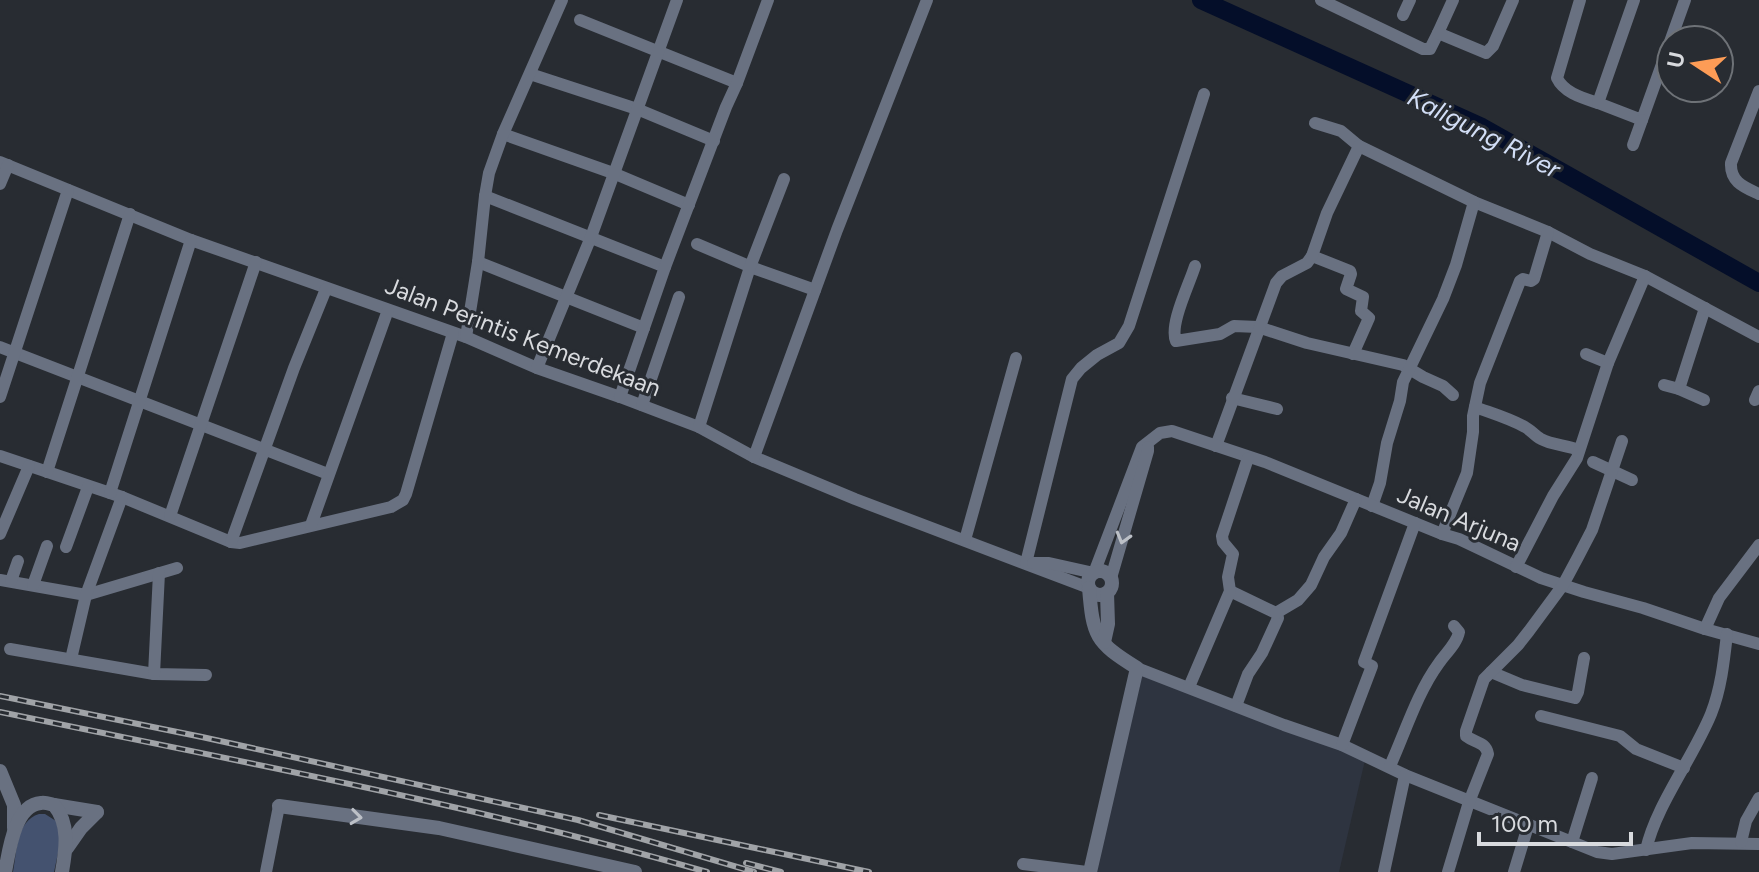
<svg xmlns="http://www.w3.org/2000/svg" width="1759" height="872" font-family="Figtree,sans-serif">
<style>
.built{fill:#2e3440}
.green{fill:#44526f}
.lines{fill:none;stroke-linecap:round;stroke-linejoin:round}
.river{stroke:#040e29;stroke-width:18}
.minor{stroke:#697181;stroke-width:12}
.tertiary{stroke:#697181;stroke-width:14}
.rail-casing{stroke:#a0a3a7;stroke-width:6}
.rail{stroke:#282c32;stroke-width:3;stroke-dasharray:9;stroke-linecap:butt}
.oneway{stroke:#bcc0c7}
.labels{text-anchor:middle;stroke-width:6;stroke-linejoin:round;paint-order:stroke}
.street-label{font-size:24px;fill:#d8dade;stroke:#282c32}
.water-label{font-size:26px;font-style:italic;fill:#d2def6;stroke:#282c32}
</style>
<rect width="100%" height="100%" fill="#282c32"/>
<polygon class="built" points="1143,673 1365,760 1339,872 1093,872"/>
<path class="green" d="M39,814H45L56,821L61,839L54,872H13C17,852 16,821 39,814Z"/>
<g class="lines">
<polyline class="river" points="1201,0 1482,127 1759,283"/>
<g class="minor">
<polyline points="1321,0 1423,49 1430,49 1438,33"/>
<polyline points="1453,0 1438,33 1486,53 1493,46 1513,0"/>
<path d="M1580,0L1557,78C1564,93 1583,98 1598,103"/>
<polyline points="1634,0 1598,103 1642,120 1685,0"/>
<polyline points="1403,15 1410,0"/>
<polyline points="580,20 737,83"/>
<polyline points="530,74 637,109 714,141"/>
<path d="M1759,91L1731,163C1730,182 1744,187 1759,194"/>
<polyline points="1315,123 1341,131 1359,146"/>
<polyline points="503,134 613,173 689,205"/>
<polyline points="1633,145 1642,120"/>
<polyline points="0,162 191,240 466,337 537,368 620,397 699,427 754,457 855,499 1089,588"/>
<polyline points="0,184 8,165"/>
<polyline points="485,196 665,267"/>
<polyline points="697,244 756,269 815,290"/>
<polyline points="1312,256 1350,271 1351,274 1346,289 1363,297 1361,311 1369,318 1353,354"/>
<polyline points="478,262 644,328"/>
<path d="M1195,266C1189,285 1169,325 1176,341L1220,334L1234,326L1258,327L1307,343L1403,365L1423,377L1443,386L1453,395"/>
<polyline points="466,337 478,262 485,196 489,173 503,134 562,0"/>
<polyline points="0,347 328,474"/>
<polyline points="1586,354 1608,363"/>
<polyline points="537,368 591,237 677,0"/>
<polyline points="1664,385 1679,389 1704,400"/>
<polyline points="1679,389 1705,308"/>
<polyline points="0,397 68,190"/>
<polyline points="620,397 665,267 726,107 737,83 768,0"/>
<polyline points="1232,398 1277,409"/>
<polyline points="1755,400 1759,391"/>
<polyline points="642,405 679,297"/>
<path d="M1475,407C1491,413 1509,418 1525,427C1531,430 1535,436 1541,439C1552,445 1566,445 1579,450"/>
<polyline points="699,427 750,267 784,179"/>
<polyline points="1216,446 1276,283 1282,276 1307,263 1312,256 1327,213 1359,146 1474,202 1548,232 1590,254 1645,276 1759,337"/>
<polyline points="0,456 122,497 231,542 240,543 391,507 403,500 406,494 453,333"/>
<polyline points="754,457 837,230 927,0"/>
<polyline points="1593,462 1632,480"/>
<polyline points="47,472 130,214"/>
<polyline points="110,493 191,240"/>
<polyline points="1372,506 1380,483 1387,443 1400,401 1403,382 1443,299 1456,265 1474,202"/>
<polyline points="170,516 256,262"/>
<polyline points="311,525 388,310"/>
<polyline points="0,534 29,466"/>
<polyline points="1442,534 1467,473 1473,432 1473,416 1480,383 1520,281 1523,279 1531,281 1534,279 1548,232"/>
<polyline points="965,540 1016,358"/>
<polyline points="231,542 294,368 326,289"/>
<polyline points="66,547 88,487"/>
<polyline points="1026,563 1072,379 1081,368 1097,355 1119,343 1129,326 1204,94"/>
<polyline points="1033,563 1049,563 1094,573 1142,447 1160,433 1172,431 1265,462 1442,534 1459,539 1541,578 1584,592 1643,608 1705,629 1759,644"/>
<polyline points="1516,567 1553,496 1577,458 1608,363 1645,276"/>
<polyline points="1111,578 1148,451 1148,447"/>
<polyline points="0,580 86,595 177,568"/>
<polyline points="11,581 18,561"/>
<polyline points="33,585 47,546"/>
<polyline points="1230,591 1276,613 1278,618 1262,653 1248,674 1236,706"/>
<polyline points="1276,613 1298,600 1311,585 1324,557 1341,533 1356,499"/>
<polyline points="1705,629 1719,598 1759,545"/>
<polyline points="10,649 154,674 206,675"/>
<polyline points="71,659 86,595 122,497"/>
<polyline points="1137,668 1284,725 1342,745 1405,775 1597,852 1612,854 1692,843 1759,844"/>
<polyline points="1491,672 1522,685 1575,698 1578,692 1584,658"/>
<polyline points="154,674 159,573"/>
<polyline points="1189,687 1230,591 1228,577 1233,554 1223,542 1222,536 1248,458"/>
<polyline points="1541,716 1620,736 1636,749 1684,768"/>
<polyline points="1342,745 1372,666 1364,662 1415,523"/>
<path d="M1390,766C1405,733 1417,693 1439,663C1446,653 1457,643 1459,632L1454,626"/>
<polyline points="1572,842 1592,778"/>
<polyline points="1741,842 1746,821 1759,798"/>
<path d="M1646,850C1656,805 1693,758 1711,714C1721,689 1724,661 1727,634"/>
<polyline points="1023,864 1087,872"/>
<polyline points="266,872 279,806"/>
<polyline points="1384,872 1405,775"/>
<path d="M1448,872L1469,802L1488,754C1486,742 1475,743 1466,736V731L1484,679L1518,645L1529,631L1563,585L1578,557L1592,530L1622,441"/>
<polyline points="1514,872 1528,826"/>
</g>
<g class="tertiary">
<circle cx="1100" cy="583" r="12"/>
<path d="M1089,588C1093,636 1095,642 1137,668L1090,872"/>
<polyline points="1104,642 1108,624 1107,593"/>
<polyline points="0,771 14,805 14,828"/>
<polyline points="54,805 97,812"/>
<polyline points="279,806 439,828 635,872"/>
<polyline points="67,848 81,828 97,812"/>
<path d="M5,872C9,852 14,805 41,803C45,802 50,804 54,805C70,824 66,849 62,872"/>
</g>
<defs>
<g id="rail">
<polyline points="0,696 202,737 578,820 754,872"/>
<path d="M0,712C237,761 475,805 707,872"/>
<polyline points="599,815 869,872"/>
<polyline points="746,863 781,872"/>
</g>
</defs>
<use href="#rail" class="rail-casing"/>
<use href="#rail" class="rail"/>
</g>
<defs><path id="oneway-chevron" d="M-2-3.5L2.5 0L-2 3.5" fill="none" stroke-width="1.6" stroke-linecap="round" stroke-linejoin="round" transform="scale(2)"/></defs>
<g class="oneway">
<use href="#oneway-chevron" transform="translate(1123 538) rotate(106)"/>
<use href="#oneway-chevron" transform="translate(356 817) rotate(7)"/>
</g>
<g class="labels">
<g class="street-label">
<text transform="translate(523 337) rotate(21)" y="8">Jalan Perintis Kemerdekaan</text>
<text transform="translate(1459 519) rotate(23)" y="8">Jalan Arjuna</text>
</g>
<g class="water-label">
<text transform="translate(1484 133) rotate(27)" y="9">Kaligung River</text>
</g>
</g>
<g transform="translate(1695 64) rotate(282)"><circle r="38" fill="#282c32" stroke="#6e7277" stroke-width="2"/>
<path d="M0-6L14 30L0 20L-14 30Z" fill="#fd9c56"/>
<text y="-12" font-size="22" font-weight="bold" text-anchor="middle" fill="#d8dade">U</text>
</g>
<path d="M1479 832v12h152v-12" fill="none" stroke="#d8dade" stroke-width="4"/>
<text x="1491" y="832" font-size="24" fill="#d8dade" stroke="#282c32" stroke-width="6" paint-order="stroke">100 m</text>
</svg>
